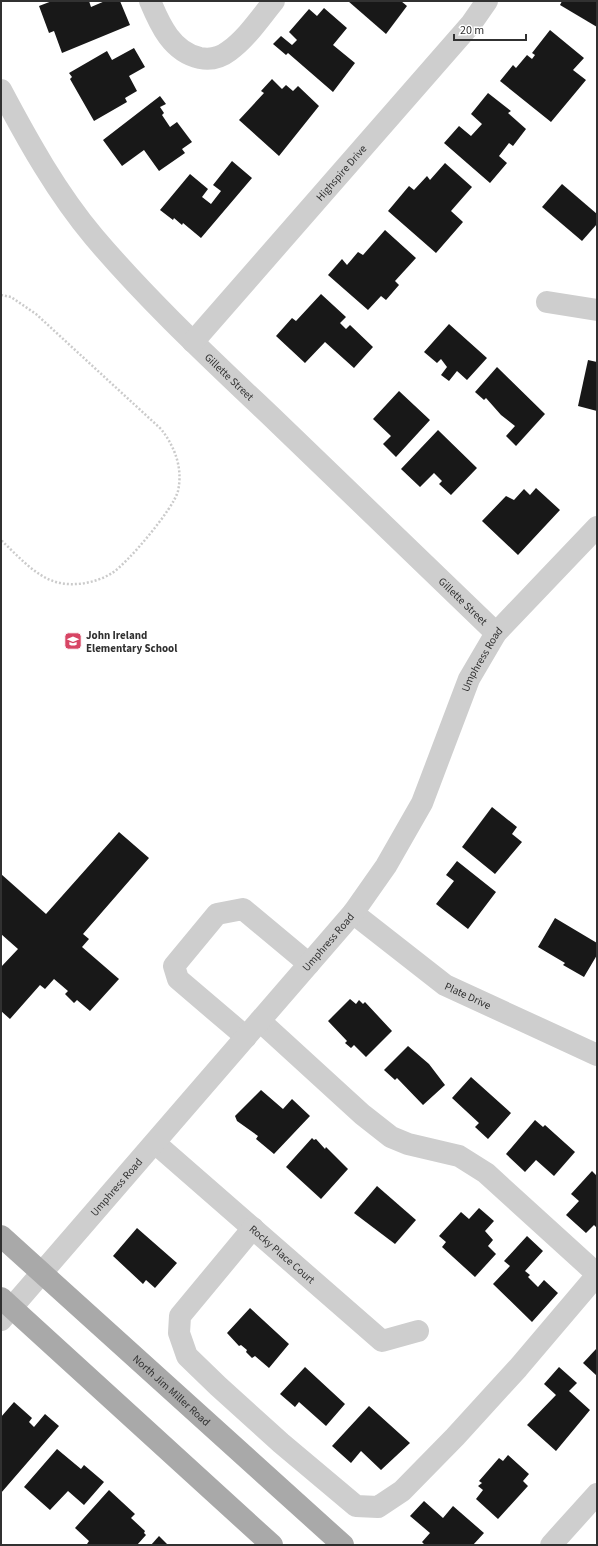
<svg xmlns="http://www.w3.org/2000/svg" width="598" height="1546" font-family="'Source Sans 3',sans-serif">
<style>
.building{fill:#181818}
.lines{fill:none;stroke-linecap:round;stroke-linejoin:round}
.path{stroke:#cbcbcb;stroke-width:2.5;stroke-dasharray:2 2;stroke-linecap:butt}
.minor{stroke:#cecece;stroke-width:22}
.major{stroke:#a9a9a9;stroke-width:22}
.labels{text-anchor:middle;stroke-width:4;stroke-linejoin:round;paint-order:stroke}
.street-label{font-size:11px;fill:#313131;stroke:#fff}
.poi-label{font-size:11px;font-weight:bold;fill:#313131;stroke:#fff;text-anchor:start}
</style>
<rect width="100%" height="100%" fill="#fff"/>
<g class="building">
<polygon points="52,1 89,1 91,7 105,1 120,1 130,25 62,53 54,31 49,33 39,6"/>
<polygon points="348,1 401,1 407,6 386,34"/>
<polygon points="562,1 597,1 597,27 560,5"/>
<polygon points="324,8 347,28 333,45 355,63 333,92 288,53 286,55 273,44 281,36 292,45 297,40 289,32 309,9 317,16"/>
<polygon points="550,30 584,58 573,70 586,80 551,122 500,81 513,65 516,68 527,55 532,59 535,55 532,53"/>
<polygon points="134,48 145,67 129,76 137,91 125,98 127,102 94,121 70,79 72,77 69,73 107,51 112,60"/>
<polygon points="272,79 282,89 286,85 293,91 298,86 319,106 279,156 239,120 264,93 261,91"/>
<polygon points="488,93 511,111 508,113 526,129 513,146 509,143 499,156 507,163 490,183 444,143 459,126 471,136 482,124 471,114"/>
<polygon points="160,96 166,104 160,107 164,113 162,115 170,127 177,122 192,142 182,149 185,153 159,171 144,150 122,166 103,140"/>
<polygon points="232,161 252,178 201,238 183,223 182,225 174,218 173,220 160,210 190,174 208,189 202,197 211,204 221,191 213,185"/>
<polygon points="445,163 472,187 451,211 463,222 436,253 388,211 409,186 414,190 427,176 430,180"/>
<polygon points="562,184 597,214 597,224 582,241 542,207"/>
<polygon points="385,230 416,258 395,281 399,285 386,300 381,296 368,310 328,275 342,259 347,265 358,252 363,255"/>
<polygon points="321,294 346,317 340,323 346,329 350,325 373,347 354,368 325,342 305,363 276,336 292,318 296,321"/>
<polygon points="449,324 487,358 467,380 457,371 449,381 441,375 447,367 441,359 437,363 424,352"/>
<polygon points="588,360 597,362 597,411 578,406"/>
<polygon points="497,367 545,414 516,446 506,436 515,426 501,415 486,398 484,400 475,392"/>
<polygon points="399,391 430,420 396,457 383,444 391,436 373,419"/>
<polygon points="438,430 477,468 451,495 439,484 442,481 434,473 420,487 401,469"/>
<polygon points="536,488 560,510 518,555 482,521 506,496 514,500 524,489 530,495"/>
<polygon points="492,807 517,827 512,834 522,842 495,874 462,847"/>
<polygon points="119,832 149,858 83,934 89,939 82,947 119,979 90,1011 77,1000 74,1003 65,994 68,991 54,979 45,989 40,985 10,1019 1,1011 1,967 18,949 1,934 1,874 46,914"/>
<polygon points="457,861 496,892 468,929 436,904 454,881 446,875"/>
<polygon points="555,918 597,943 597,955 584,977 563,965 565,963 538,947"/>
<polygon points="350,999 356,1004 359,1000 363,1004 365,1002 392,1031 366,1057 354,1045 351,1048 345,1043 347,1041 328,1021"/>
<polygon points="408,1046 429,1064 445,1085 423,1105 397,1078 395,1080 384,1070"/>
<polygon points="471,1077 511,1113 488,1139 475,1127 479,1123 452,1098"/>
<polygon points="261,1090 283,1109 292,1099 310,1116 274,1154 256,1139 258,1136 237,1121 235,1116"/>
<polygon points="535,1120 543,1127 545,1125 575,1152 554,1176 536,1160 525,1172 506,1154"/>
<polygon points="312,1138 314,1140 316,1139 325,1149 326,1147 348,1169 321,1199 286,1167"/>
<polygon points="592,1171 597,1176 597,1228 594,1225 586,1233 566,1215 579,1201 571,1194"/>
<polygon points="377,1186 416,1220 395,1244 354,1213"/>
<polygon points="479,1208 494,1221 485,1231 493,1240 488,1246 496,1254 475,1277 442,1247 446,1242 439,1236 461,1212 469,1219"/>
<polygon points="137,1228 177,1263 155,1288 146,1280 143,1284 113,1256"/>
<polygon points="527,1236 543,1251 525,1271 530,1275 528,1277 538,1287 544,1280 558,1293 532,1322 493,1284 510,1266 504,1261"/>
<polygon points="250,1308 289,1344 269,1368 255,1356 252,1358 246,1352 247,1350 241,1345 239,1346 227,1333"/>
<polygon points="597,1348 597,1376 583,1363"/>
<polygon points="305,1367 345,1404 326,1426 299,1402 295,1407 280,1394"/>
<polygon points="559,1367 577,1383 569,1391 590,1410 556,1451 527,1425 556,1395 544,1384"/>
<polygon points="14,1402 32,1418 29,1422 34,1427 45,1414 59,1426 1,1493 1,1417"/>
<polygon points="369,1406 410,1443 381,1470 361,1451 351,1463 332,1446"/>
<polygon points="57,1449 81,1469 84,1465 104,1482 84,1505 68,1491 50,1510 24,1487"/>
<polygon points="508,1455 529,1474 523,1481 528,1486 498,1519 476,1499 483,1490 478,1486 482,1483 479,1481 499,1458 503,1461"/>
<polygon points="109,1490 135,1514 131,1518 145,1531 144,1533 146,1535 137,1545 89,1545 87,1544 89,1541 75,1528"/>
<polygon points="424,1501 443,1518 453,1506 484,1533 473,1545 425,1545 422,1542 430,1533 410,1516"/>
<polygon points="159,1536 168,1545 151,1545"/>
</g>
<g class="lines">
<path class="path" d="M1,295L11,297L36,314L161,429C175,447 183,468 178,491C174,508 127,564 112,573C96,583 74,587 56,582C35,576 17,555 1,540"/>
<g class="minor">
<path d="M150,1C160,25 172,52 200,58C211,60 220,58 229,51C247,38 260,18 274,1"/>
<path id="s1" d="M1,90C28,141 57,193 94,237C150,303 214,362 277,422C350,492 423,562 496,633"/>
<polyline points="547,302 597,310"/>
<path id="s2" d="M193,342L471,24L487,1"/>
<path id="s3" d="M353,913L445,985L597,1055"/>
<polyline points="260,1021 363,1115 391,1137 408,1144 459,1156 486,1173 597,1274"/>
<polyline points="246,1037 178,979 174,966 217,914 243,909 309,964"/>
<path id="s4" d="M155,1143L382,1341L418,1331"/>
<polyline points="253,1228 180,1316 179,1333 187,1356 218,1386 281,1443 356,1506 378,1507 402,1491 455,1437 518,1368 597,1275"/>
<path id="s5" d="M1,1320L353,913L386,866L422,803L469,679L496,633L597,527"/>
<polyline points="551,1545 597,1494"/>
</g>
<g class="major">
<path id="s6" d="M1,1236L343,1545"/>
<polyline points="1,1298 272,1545"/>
</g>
</g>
<defs>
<symbol id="school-square" viewBox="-11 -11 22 22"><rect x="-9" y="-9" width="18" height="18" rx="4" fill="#d74564" stroke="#fff"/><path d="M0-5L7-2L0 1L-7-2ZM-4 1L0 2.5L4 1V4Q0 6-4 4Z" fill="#fff"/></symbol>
</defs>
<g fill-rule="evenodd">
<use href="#school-square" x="63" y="631" width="20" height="20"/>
</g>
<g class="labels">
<g class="street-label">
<text dy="4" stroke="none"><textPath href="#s2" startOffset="225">Highspire Drive</textPath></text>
<text dy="4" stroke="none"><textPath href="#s1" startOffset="369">Gillette Street</textPath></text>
<text dy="4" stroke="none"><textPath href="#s1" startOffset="693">Gillette Street</textPath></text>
<text dy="4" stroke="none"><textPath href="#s5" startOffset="824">Umphress Road</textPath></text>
<text dy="4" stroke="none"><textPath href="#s5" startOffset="500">Umphress Road</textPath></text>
<text dy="4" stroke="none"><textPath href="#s3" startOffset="142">Plate Drive</textPath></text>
<text dy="4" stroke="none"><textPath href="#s5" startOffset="176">Umphress Road</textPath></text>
<text dy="4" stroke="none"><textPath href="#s4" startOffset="169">Rocky Place Court</textPath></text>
<text dy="4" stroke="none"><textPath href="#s6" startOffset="230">North Jim Miller Road</textPath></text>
</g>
<g class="poi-label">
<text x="86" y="639">John Ireland<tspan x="86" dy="13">Elementary School</tspan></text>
</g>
</g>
<rect width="598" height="1546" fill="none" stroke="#313131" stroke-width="4"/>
<path d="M454 34v6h72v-6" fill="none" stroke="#313131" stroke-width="2"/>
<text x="460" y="34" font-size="12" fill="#313131" stroke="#ffffff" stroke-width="3" paint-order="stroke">20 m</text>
</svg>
